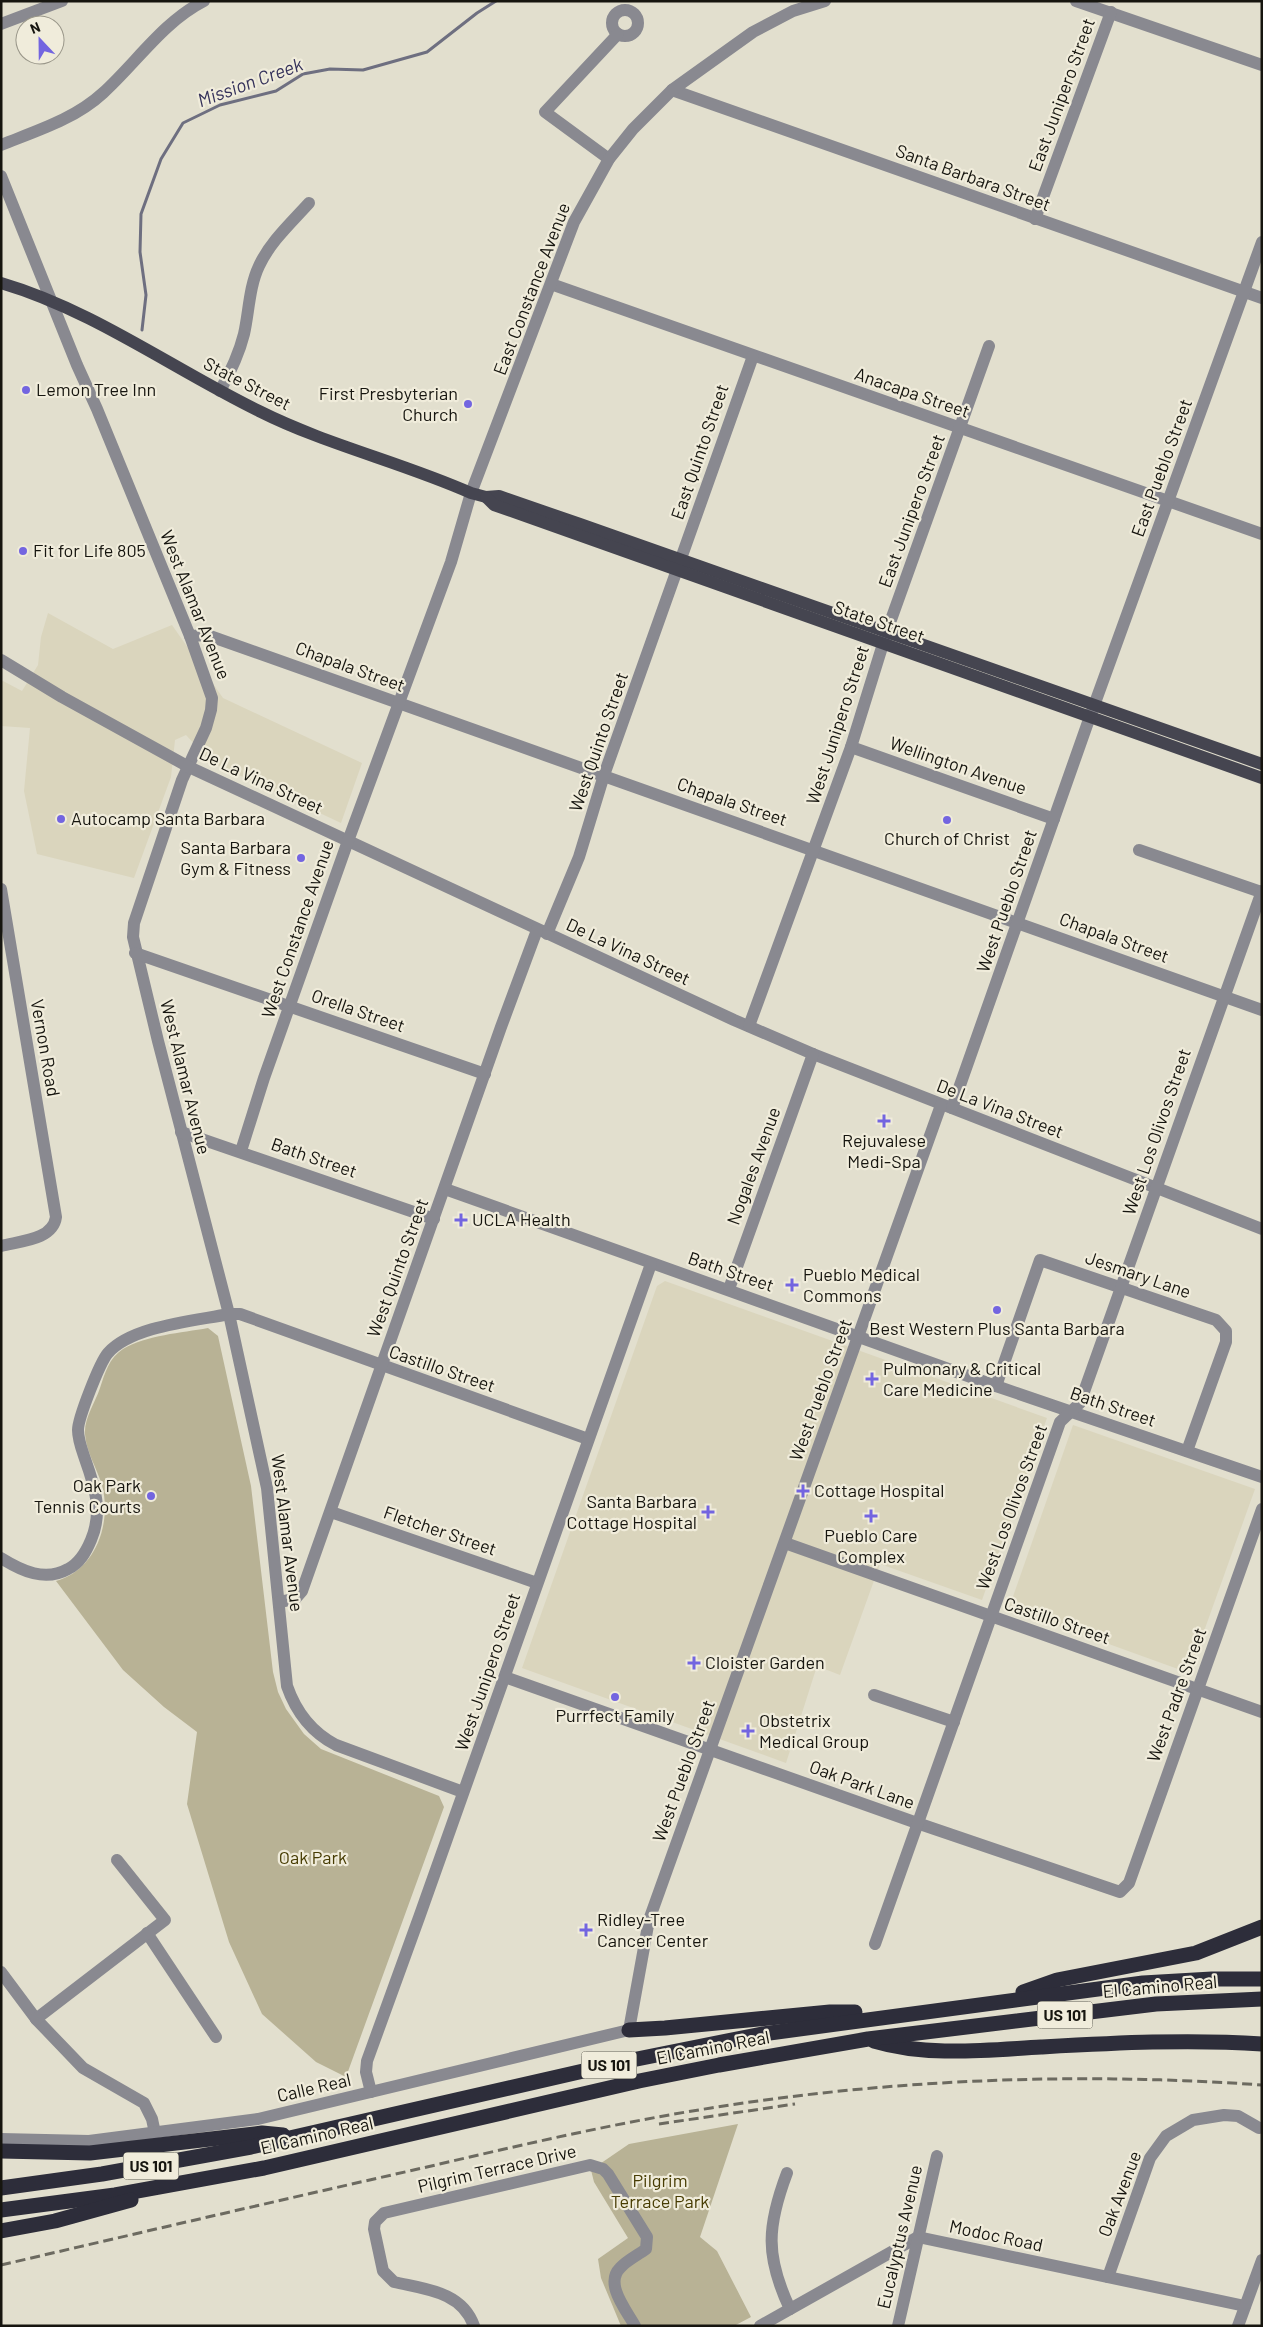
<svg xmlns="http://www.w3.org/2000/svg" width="1263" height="2327" font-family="Barlow,sans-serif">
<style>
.built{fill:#dad5bd}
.park{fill:#b8b295}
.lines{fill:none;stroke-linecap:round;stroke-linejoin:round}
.stream{stroke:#6e6f80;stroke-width:3}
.minor{stroke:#898990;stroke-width:12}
.major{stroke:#454550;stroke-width:12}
.highway{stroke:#2d2d3a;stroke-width:15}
.rail{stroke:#6c6a60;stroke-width:3;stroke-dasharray:10 5;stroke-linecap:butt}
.poi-dot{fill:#7365e0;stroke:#f0ecdb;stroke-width:2}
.labels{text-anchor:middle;stroke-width:4.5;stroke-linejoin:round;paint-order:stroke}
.shield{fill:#f0ecdb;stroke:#57564c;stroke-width:1}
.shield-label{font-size:16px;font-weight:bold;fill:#16150f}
.street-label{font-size:18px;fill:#16150f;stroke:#f0ecdb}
.poi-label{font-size:18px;fill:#16150f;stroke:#f0ecdb;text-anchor:start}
.park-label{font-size:18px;fill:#473c03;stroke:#f0ecdb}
.water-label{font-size:19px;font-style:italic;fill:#34315a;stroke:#f0ecdb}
</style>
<rect width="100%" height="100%" fill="#e2dfce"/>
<g class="built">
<polygon points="48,613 113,649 172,625 223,698 362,763 341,823 211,762 186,735 175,740 171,777 134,878 37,854 24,791 30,728 1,726 1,682 3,681 22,691 38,665 41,637"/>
<polygon points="665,1281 1047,1418 982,1600 880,1564 840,1675 817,1666 786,1763 522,1668 657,1286"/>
<polygon points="1073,1425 1255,1489 1189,1673 1009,1608"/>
</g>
<g class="park">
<path d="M208,1328L218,1336L251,1486L273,1672L278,1692L286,1709L304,1734L321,1749L439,1796L444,1807L346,2077L316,2062L262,2014L229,1942L187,1804L197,1732L164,1707L123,1670L56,1581C96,1570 112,1523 102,1485C97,1469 86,1451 85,1434C84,1418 95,1403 100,1388C105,1373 109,1358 123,1349C147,1335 181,1333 208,1328Z"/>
<polygon points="738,2124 700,2237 717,2251 751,2317 734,2326 621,2326 601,2278 598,2259 628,2238 594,2182 591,2170 629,2144"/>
</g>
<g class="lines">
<polyline class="stream" points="142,330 146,295 140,252 141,214 161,159 183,123 220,105 276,91 303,74 330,69 363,70 427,52 477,13 496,1"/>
<g class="minor">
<polyline points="1076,1 1262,65"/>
<circle cx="625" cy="23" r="13"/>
<polyline points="1,24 62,1"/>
<polyline points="672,90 1262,298"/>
<path d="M1,145C36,131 75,119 103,93C137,62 163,22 204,1"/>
<polyline points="609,159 545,112 618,34"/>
<path d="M1,176L77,365L97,409L190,636L212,698L211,710L206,728L182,780L134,923L133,937L158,1041L229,1314L267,1488L287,1686C296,1712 311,1732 336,1745L463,1792"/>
<polyline points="1035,219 1111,12"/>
<polyline points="551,284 1262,534"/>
<path d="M220,391C230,373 239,354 244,334C249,312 249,287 259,266C270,242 291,223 309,203"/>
<polyline points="190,636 207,635 1262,1010"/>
<polyline points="1,660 62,697 189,767 734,1020 813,1054 1262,1229"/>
<polyline points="851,747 1054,819"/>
<polyline points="1139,850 1261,892"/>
<path d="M1,889L56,1217C53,1240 20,1241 1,1246"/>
<polyline points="547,934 579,857 604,775 753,356"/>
<polyline points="135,953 485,1074"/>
<polyline points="749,1026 851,747 887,631 989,346"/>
<polyline points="952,1108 1087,725 1262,242"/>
<polyline points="181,1132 434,1219"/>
<polyline points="241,1151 264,1078 348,841 451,562 471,493 574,222 609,159 633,129 672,90 753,32 793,11 825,1"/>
<polyline points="445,1189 996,1386 1262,1477"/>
<polyline points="729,1289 813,1054"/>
<polyline points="996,1386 1040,1260 1216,1320 1226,1331 1226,1342 1187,1451"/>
<polyline points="331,1512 537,1583"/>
<polyline points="785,1543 1262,1712"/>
<path d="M1,1558C22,1571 45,1582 68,1569C80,1563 86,1552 91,1540C103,1512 95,1487 85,1459C82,1450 78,1440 78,1430C78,1418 100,1362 108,1353C132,1326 194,1321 229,1314H240L588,1439"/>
<polyline points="279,1602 295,1599 302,1591 501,1027 537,930"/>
<polyline points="505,1677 917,1823 1120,1892 1129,1883 1262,1509"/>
<polyline points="874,1695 954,1722"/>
<polyline points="147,1933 216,2037"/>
<polyline points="875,1944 1060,1422 1080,1403 1262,891"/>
<polyline points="1,1972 36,2019 83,2068 144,2103 152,2119 155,2133"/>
<polyline points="36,2019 165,1920 117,1860"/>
<path d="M371,2092L366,2072L367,2061C464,1796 556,1529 651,1264"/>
<polyline points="1,2139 89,2141 258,2119 629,2030 649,1920 941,1105"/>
<path d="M787,2173C767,2226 765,2256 790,2309"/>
<polyline points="1108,2277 1150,2158 1166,2136 1193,2120 1224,2115 1238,2116 1259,2128"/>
<path d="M474,2326C462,2291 424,2289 394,2282L383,2271L374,2229L375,2222L384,2213L590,2165L603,2169L608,2174L647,2237L646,2249C638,2255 627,2260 620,2268C604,2284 627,2311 635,2326"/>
<polyline points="760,2326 918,2237 1245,2306"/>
<polyline points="898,2326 937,2156"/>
<polyline points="1238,2326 1262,2260"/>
</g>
<g class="major">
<path d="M1,283C93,310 173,369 259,411C327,445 401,462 471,493L486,497L499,496L580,524L1262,764"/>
<polyline points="486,497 494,505 1262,778"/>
</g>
<g class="highway">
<polyline points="1023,1992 1057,1980 1196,1953 1262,1927"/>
<polyline points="629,2030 665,2028 830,2012 855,2012"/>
<path d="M874,2041C927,2057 986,2050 1041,2047C1115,2043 1188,2039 1262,2044"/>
<polyline points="1,2151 90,2153 262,2133 283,2135"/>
<polyline points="1,2188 102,2174 251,2147 627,2061 762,2034 1143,1983 1212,1979 1262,1979"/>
<polyline points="1,2210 115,2195 264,2168 639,2081 719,2065 868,2039 1156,2004 1262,1999"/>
<polyline points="1,2231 55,2221 131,2200"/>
</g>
<g class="rail">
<polyline points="659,2124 795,2104"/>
<path d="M1,2265C143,2232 285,2199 427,2167C521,2145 615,2123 711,2108C892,2079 1078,2072 1262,2085"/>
</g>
</g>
<g class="poi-dot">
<circle cx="26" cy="390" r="5"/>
<circle cx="468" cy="404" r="5"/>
<circle cx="23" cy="551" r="5"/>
<circle cx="61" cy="819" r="5"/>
<circle cx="947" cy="820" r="5"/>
<circle cx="301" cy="858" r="5"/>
<path d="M881.5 1113.5h5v5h5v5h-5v5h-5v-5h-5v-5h5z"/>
<path d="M458.5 1212.5h5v5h5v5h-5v5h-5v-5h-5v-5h5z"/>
<path d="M789.5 1277.5h5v5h5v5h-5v5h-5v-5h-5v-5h5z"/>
<circle cx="997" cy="1310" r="5"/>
<path d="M869.5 1371.5h5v5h5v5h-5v5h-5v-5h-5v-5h5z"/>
<path d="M800.5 1483.5h5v5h5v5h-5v5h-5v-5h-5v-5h5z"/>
<circle cx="151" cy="1496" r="5"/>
<path d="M705.5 1504.5h5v5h5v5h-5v5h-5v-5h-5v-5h5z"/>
<path d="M868.5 1508.5h5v5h5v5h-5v5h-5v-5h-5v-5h5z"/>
<path d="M691.5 1655.5h5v5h5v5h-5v5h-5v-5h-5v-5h5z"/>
<circle cx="615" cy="1697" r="5"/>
<path d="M745.5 1723.5h5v5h5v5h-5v5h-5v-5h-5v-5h5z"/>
<path d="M583.5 1922.5h5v5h5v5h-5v5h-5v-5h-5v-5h5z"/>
</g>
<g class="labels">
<g class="shield">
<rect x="1037.5" y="2001.5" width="55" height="27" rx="4"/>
<rect x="581.5" y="2051.5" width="55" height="27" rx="4"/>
<rect x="123.5" y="2152.5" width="55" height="27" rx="4"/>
</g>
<g class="shield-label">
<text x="1065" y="2021">US 101</text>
<text x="609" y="2071">US 101</text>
<text x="151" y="2172">US 101</text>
</g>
<g class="street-label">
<text transform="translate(1062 95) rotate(-70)" y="6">East Junipero Street</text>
<text transform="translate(973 178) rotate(20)" y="6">Santa Barbara Street</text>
<text transform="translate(532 289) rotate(-69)" y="6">East Constance Avenue</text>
<text transform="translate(247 384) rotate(27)" y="6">State Street</text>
<text transform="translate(912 393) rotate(19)" y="6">Anacapa Street</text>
<text transform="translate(700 452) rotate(-71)" y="6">East Quinto Street</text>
<text transform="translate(1162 468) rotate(-70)" y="6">East Pueblo Street</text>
<text transform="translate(912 511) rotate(-70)" y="6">East Junipero Street</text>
<text transform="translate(195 605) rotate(68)" y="6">West Alamar Avenue</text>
<text transform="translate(879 622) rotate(19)" y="6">State Street</text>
<text transform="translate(350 667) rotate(20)" y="6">Chapala Street</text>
<text transform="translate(838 725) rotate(-72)" y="6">West Junipero Street</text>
<text transform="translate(599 742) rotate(-71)" y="6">West Quinto Street</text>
<text transform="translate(958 766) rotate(19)" y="6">Wellington Avenue</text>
<text transform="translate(261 781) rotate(25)" y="6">De La Vina Street</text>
<text transform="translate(732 802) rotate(19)" y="6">Chapala Street</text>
<text transform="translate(1007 901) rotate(-71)" y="6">West Pueblo Street</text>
<text transform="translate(298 929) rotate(-71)" y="6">West Constance Avenue</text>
<text transform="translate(1114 938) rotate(20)" y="6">Chapala Street</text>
<text transform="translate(628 952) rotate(25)" y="6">De La Vina Street</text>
<text transform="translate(358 1011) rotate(19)" y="6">Orella Street</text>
<text transform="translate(45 1048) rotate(80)" y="6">Vernon Road</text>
<text transform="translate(185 1077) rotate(76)" y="6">West Alamar Avenue</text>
<text transform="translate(1000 1109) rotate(21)" y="6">De La Vina Street</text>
<text transform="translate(1157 1132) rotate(-71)" y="6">West Los Olivos Street</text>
<text transform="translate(314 1158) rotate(19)" y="6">Bath Street</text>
<text transform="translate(754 1166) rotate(-70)" y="6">Nogales Avenue</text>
<text transform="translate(398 1268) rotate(-70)" y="6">West Quinto Street</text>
<text transform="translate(731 1272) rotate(19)" y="6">Bath Street</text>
<text transform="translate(1138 1275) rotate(19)" y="6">Jesmary Lane</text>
<text transform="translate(442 1369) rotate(19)" y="6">Castillo Street</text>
<text transform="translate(821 1390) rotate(-70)" y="6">West Pueblo Street</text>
<text transform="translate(1113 1407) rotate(19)" y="6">Bath Street</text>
<text transform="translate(1012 1507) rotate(-70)" y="6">West Los Olivos Street</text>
<text transform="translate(440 1531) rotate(19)" y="6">Fletcher Street</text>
<text transform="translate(287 1533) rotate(83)" y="6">West Alamar Avenue</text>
<text transform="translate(1057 1621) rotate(19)" y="6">Castillo Street</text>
<text transform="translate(488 1672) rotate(-71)" y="6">West Junipero Street</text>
<text transform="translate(1177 1695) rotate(-70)" y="6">West Padre Street</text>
<text transform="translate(684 1771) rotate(-70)" y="6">West Pueblo Street</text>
<text transform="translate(862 1785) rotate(20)" y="6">Oak Park Lane</text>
<text transform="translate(1160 1987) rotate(-5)" y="6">El Camino Real</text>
<text transform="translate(713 2048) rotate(-11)" y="6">El Camino Real</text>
<text transform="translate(314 2088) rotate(-13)" y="6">Calle Real</text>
<text transform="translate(317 2136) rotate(-13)" y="6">El Camino Real</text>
<text transform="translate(497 2169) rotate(-13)" y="6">Pilgrim Terrace Drive</text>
<text transform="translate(1120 2194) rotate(-69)" y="6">Oak Avenue</text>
<text transform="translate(996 2236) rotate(12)" y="6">Modoc Road</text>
<text transform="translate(900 2237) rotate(-77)" y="6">Eucalyptus Avenue</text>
</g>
<g class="poi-label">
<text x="36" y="396">Lemon Tree Inn</text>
<text x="458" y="400" text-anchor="end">First Presbyterian<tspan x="458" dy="21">Church</tspan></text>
<text x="33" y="557">Fit for Life 805</text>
<text x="71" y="825">Autocamp Santa Barbara</text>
<text x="947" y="845" text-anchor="middle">Church of Christ</text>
<text x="291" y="854" text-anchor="end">Santa Barbara<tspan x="291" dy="21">Gym &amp; Fitness</tspan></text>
<text x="884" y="1147" text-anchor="middle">Rejuvalese<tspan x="884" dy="21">Medi-Spa</tspan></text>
<text x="472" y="1226">UCLA Health</text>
<text x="803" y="1281">Pueblo Medical<tspan x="803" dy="21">Commons</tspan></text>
<text x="997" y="1335" text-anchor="middle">Best Western Plus Santa Barbara</text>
<text x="883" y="1375">Pulmonary &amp; Critical<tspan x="883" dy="21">Care Medicine</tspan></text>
<text x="141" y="1492" text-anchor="end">Oak Park<tspan x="141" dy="21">Tennis Courts</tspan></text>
<text x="814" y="1497">Cottage Hospital</text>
<text x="697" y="1508" text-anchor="end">Santa Barbara<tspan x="697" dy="21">Cottage Hospital</tspan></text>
<text x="871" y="1542" text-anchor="middle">Pueblo Care<tspan x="871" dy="21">Complex</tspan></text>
<text x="705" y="1669">Cloister Garden</text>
<text x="615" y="1722" text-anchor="middle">Purrfect Family</text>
<text x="759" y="1727">Obstetrix<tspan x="759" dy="21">Medical Group</tspan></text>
<text x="597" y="1926">Ridley-Tree<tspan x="597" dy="21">Cancer Center</tspan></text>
</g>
<g class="park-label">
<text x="313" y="1864">Oak Park</text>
<text x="660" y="2187">Pilgrim<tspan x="660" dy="21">Terrace Park</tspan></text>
</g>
<g class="water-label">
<text transform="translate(250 82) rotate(-20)" y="7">Mission Creek</text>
</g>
</g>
<rect width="1263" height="2327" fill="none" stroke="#16150f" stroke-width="5"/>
<g transform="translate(40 40) rotate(338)"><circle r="24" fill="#f0ecdb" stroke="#999689"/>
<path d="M0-4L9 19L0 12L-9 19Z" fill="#7365e0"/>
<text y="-8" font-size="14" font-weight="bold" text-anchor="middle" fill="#16150f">N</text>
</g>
</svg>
